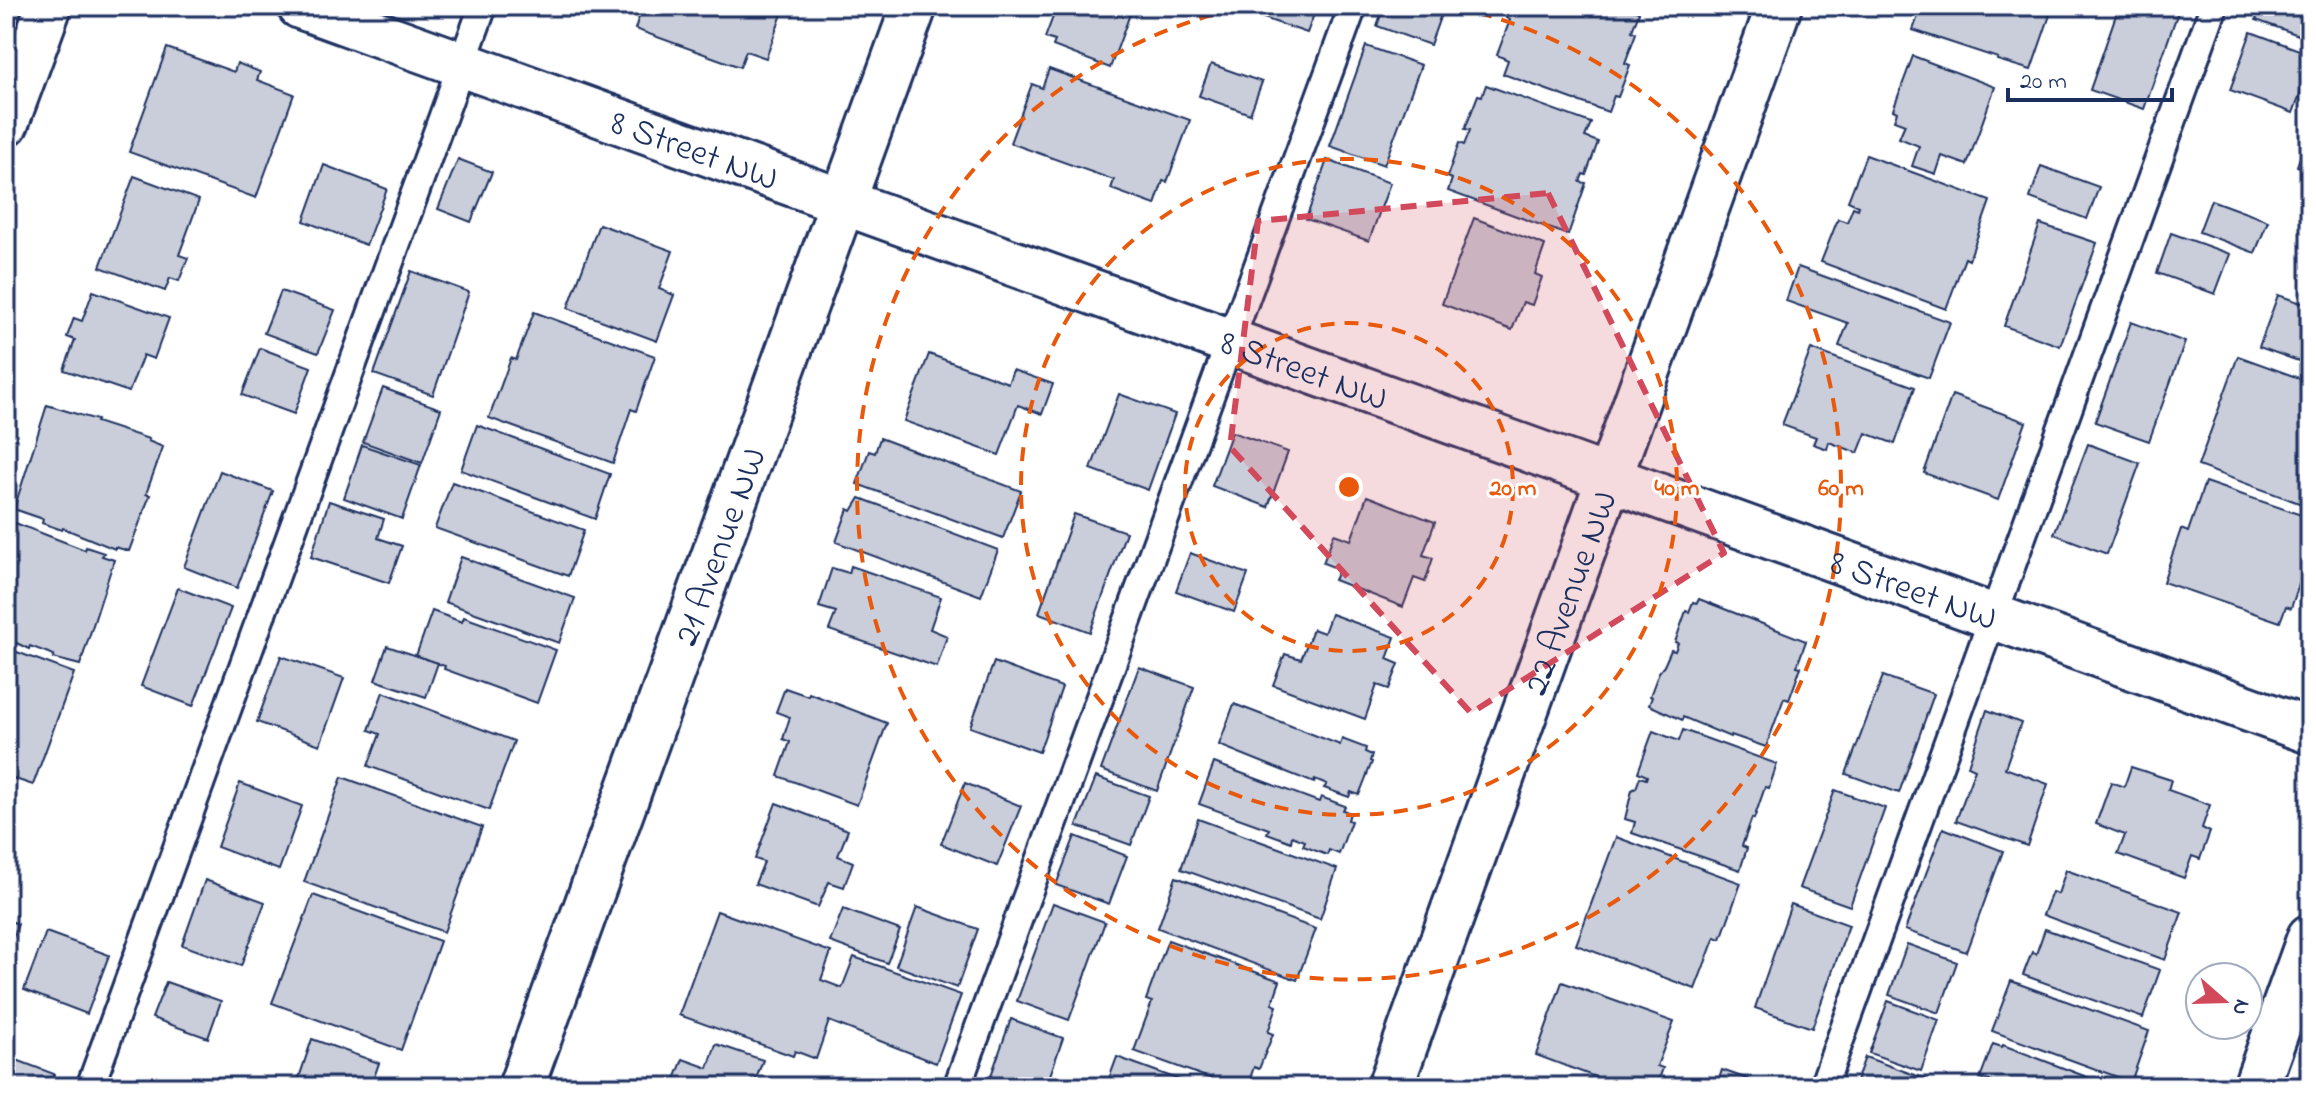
<svg xmlns="http://www.w3.org/2000/svg" width="2316" height="1093" font-family="'Indie Flower',sans-serif">
<style>
.building{fill:#caceda;stroke:#1b2f5e;stroke-width:2}
.lines{fill:none;stroke-linecap:round;stroke-linejoin:round}
.service-casing{stroke:#1b2f5e;stroke-width:32}
.minor-casing{stroke:#1b2f5e;stroke-width:50}
.tertiary-casing{stroke:#1b2f5e;stroke-width:50}
.service{stroke:#fff;stroke-width:26}
.minor{stroke:#fff;stroke-width:44}
.tertiary{stroke:#fff;stroke-width:44}
.marked{fill:#d1495b;fill-opacity:0.2;stroke:#d1495b;stroke-width:6;stroke-dasharray:16 10;stroke-linejoin:round}
.ring{fill:none;stroke:#e8590c;stroke-width:4;stroke-dasharray:14 10}
.labels{text-anchor:middle;stroke-width:6;stroke-linejoin:round;paint-order:stroke}
.street-label{font-size:36px;fill:#1b2f5e;stroke:#fff}
.centre{fill:#e8590c;stroke:#fff;stroke-width:4}
.ring-label{font-size:24px;text-anchor:middle;font-weight:bold;fill:#e8590c;stroke:#fff;stroke-width:6;stroke-linejoin:round;paint-order:stroke}
</style>
<rect width="100%" height="100%" fill="#fff"/>
<filter id="ink" filterUnits="userSpaceOnUse"><feTurbulence type="fractalNoise" baseFrequency=".0125" numOctaves="2"/><feDisplacementMap in="SourceGraphic" scale="16" xChannelSelector="R" yChannelSelector="G"/><feConvolveMatrix kernelMatrix="1 2 1 2 8 2 1 2 1" color-interpolation-filters="sRGB"/></filter>
<g filter="url(#ink)">
<g class="building">
<polygon points="643,6 762,6 782,14 766,58 746,51 740,67 635,29"/>
<polygon points="1057,6 1133,6 1110,68 1053,46 1055,41 1045,38"/>
<polygon points="1255,6 1317,6 1307,33 1252,14"/>
<polygon points="1384,6 1444,6 1430,45 1377,26"/>
<polygon points="1510,6 1621,6 1639,12 1632,31 1636,33 1625,63 1630,65 1618,97 1614,96 1608,112 1503,74 1508,60 1497,55 1510,20 1506,18"/>
<polygon points="1915,6 2049,6 2047,14 2050,15 2031,70 1997,60 1998,58 1913,30 1921,8"/>
<polygon points="2119,6 2172,6 2179,9 2144,109 2090,90"/>
<polygon points="2261,6 2310,6 2310,39 2256,20"/>
<polygon points="2251,32 2310,54 2310,68 2293,113 2230,90"/>
<polygon points="1366,46 1421,65 1384,165 1330,146"/>
<polygon points="167,48 234,72 237,63 260,72 257,80 294,94 256,198 129,152"/>
<polygon points="1913,56 1995,87 1967,165 1942,156 1936,174 1912,166 1919,146 1899,138 1905,124 1894,120 1897,112 1893,110"/>
<polygon points="1211,64 1262,82 1250,114 1199,96"/>
<polygon points="1049,69 1190,120 1167,182 1163,181 1155,205 1111,189 1114,180 1010,143 1032,84 1042,88"/>
<polygon points="1486,85 1591,123 1585,137 1598,142 1586,175 1583,174 1580,182 1586,183 1568,235 1448,191 1452,179 1447,177 1459,143 1464,145 1470,130 1465,129 1478,95 1482,96"/>
<polygon points="2310,129 2310,171 2297,166"/>
<polygon points="1866,155 1990,201 1969,260 1965,258 1946,309 1821,262 1838,219 1847,222 1853,207 1858,209 1859,206 1848,201"/>
<polygon points="458,159 492,172 471,222 438,209"/>
<polygon points="1327,160 1390,183 1369,241 1306,219"/>
<polygon points="324,165 387,189 366,245 304,221"/>
<polygon points="2041,166 2099,187 2087,219 2030,198"/>
<polygon points="134,176 199,200 179,255 188,258 179,281 170,278 165,291 100,267"/>
<polygon points="2211,200 2268,221 2255,253 2199,232"/>
<polygon points="1474,218 1545,245 1535,274 1542,277 1532,305 1523,302 1512,330 1442,304"/>
<polygon points="599,224 673,251 659,289 674,295 657,341 568,308"/>
<polygon points="2040,224 2097,243 2060,346 2004,326"/>
<polygon points="2171,233 2230,254 2215,294 2157,273"/>
<polygon points="1798,267 1950,322 1929,378 1839,346 1848,323 1786,301"/>
<polygon points="411,271 469,292 433,395 374,374"/>
<polygon points="93,291 169,318 154,359 143,355 129,392 64,370 75,340 67,337 74,318 82,321"/>
<polygon points="281,291 335,310 318,353 264,333"/>
<polygon points="2278,295 2310,306 2310,365 2259,347"/>
<polygon points="534,312 655,356 636,411 631,409 613,463 489,418 511,358 516,360"/>
<polygon points="2131,322 2185,342 2149,441 2095,422"/>
<polygon points="260,348 311,367 294,414 242,395"/>
<polygon points="1811,349 1915,387 1895,444 1866,433 1858,453 1829,442 1827,449 1813,444 1816,437 1782,425"/>
<polygon points="929,354 1008,383 1013,370 1053,384 1042,414 1018,405 999,455 904,421"/>
<polygon points="2238,356 2310,382 2310,507 2198,466"/>
<polygon points="383,388 441,409 422,463 363,442"/>
<polygon points="1119,394 1175,414 1148,490 1091,469"/>
<polygon points="1952,395 2026,422 1998,500 1924,473"/>
<polygon points="47,405 97,420 96,422 149,439 148,441 163,447 146,494 150,495 129,551 115,547 115,549 63,528 62,530 42,523 43,519 14,509"/>
<polygon points="477,425 610,474 595,519 461,470"/>
<polygon points="1232,432 1288,452 1268,507 1212,486"/>
<polygon points="880,438 1021,491 1003,538 857,484 869,451 875,453"/>
<polygon points="2088,444 2140,463 2107,554 2054,534"/>
<polygon points="362,445 421,465 402,519 344,498"/>
<polygon points="220,471 273,491 237,588 184,567"/>
<polygon points="452,482 584,530 568,576 435,528"/>
<polygon points="2205,482 2310,518 2310,571 2304,570 2291,608 2286,606 2280,622 2163,582 2181,529 2188,532"/>
<polygon points="1367,496 1435,522 1423,555 1433,558 1425,582 1414,578 1403,607 1334,580 1339,569 1323,563 1334,534 1351,540"/>
<polygon points="860,498 998,550 981,596 836,542 848,509 852,511"/>
<polygon points="329,501 384,519 378,538 402,546 389,583 311,557"/>
<polygon points="1074,514 1126,532 1090,632 1039,613"/>
<polygon points="10,521 85,550 86,547 104,553 102,556 114,560 80,665 53,658 54,655 30,646 29,649 6,638 6,522"/>
<polygon points="1190,553 1248,574 1234,612 1176,591"/>
<polygon points="461,557 575,598 559,643 445,602"/>
<polygon points="851,566 941,597 930,629 947,636 937,667 829,630 836,612 819,607 832,568 849,573"/>
<polygon points="178,588 231,608 193,706 141,686"/>
<polygon points="1699,599 1806,641 1797,666 1801,667 1789,700 1784,698 1766,747 1731,735 1730,737 1683,717 1682,720 1649,705 1652,697 1650,696 1659,672 1664,666 1671,650 1675,651 1678,643 1675,642 1686,611 1689,612 1693,602 1697,603"/>
<polygon points="432,611 462,622 464,617 556,650 537,703 444,669 445,666 416,656"/>
<polygon points="1331,614 1395,637 1387,659 1399,664 1389,689 1377,685 1365,719 1273,685 1285,654 1301,659 1313,629 1324,633"/>
<polygon points="387,646 438,663 426,697 375,680"/>
<polygon points="6,648 74,673 33,785 6,776"/>
<polygon points="281,656 344,678 320,745 257,722"/>
<polygon points="994,662 1062,687 1039,752 970,727"/>
<polygon points="1139,667 1194,687 1157,791 1101,770"/>
<polygon points="1883,676 1934,694 1899,793 1846,774"/>
<polygon points="785,688 808,696 809,693 887,723 857,805 778,776 790,742 783,739 790,717 776,712"/>
<polygon points="383,692 514,741 489,810 368,766 380,734 369,730"/>
<polygon points="1234,704 1340,745 1342,739 1366,748 1365,752 1372,755 1370,761 1372,762 1359,795 1351,792 1349,797 1324,788 1327,784 1315,779 1314,783 1219,745"/>
<polygon points="1987,710 2021,723 2005,768 2048,784 2027,846 1956,821 1975,769 1968,766"/>
<polygon points="1683,730 1777,764 1769,788 1765,787 1754,819 1752,818 1742,846 1747,848 1740,870 1632,833 1635,822 1625,819 1632,790 1636,788 1640,777 1646,779 1647,776 1638,772 1653,731 1679,741"/>
<polygon points="1214,763 1319,802 1321,797 1345,806 1343,810 1350,813 1348,820 1351,821 1339,854 1329,850 1327,855 1303,846 1305,841 1292,836 1291,842 1267,833 1269,829 1199,804"/>
<polygon points="2131,767 2171,780 2168,790 2210,805 2202,828 2210,832 2200,859 2192,856 2184,878 2118,854 2125,835 2096,824 2111,782 2124,787"/>
<polygon points="342,777 482,827 444,932 304,882"/>
<polygon points="1096,777 1149,796 1131,845 1077,826"/>
<polygon points="240,783 302,806 279,870 217,847"/>
<polygon points="965,783 1021,806 997,866 941,844"/>
<polygon points="1835,790 1885,808 1850,906 1799,888"/>
<polygon points="776,803 848,830 838,856 853,862 844,887 829,882 818,907 755,884 764,862 755,859"/>
<polygon points="1198,819 1337,869 1320,919 1181,869"/>
<polygon points="1943,828 2003,851 1966,952 1905,930"/>
<polygon points="1075,836 1127,856 1109,904 1056,885"/>
<polygon points="1616,837 1741,883 1721,939 1715,937 1695,989 1576,945"/>
<polygon points="2066,870 2182,912 2165,960 2043,915 2052,892 2058,894"/>
<polygon points="1176,877 1316,929 1297,980 1158,928"/>
<polygon points="205,880 265,902 241,966 182,945"/>
<polygon points="313,895 440,941 401,1050 272,1003"/>
<polygon points="1053,903 1105,922 1069,1020 1017,1001"/>
<polygon points="1791,904 1849,925 1812,1028 1755,1008"/>
<polygon points="917,907 978,929 957,988 896,966"/>
<polygon points="843,909 900,930 887,963 830,942"/>
<polygon points="717,911 831,952 821,980 842,988 854,957 961,995 936,1063 829,1021 816,1059 795,1051 793,1056 679,1015"/>
<polygon points="6,919 18,924 6,957"/>
<polygon points="2045,929 2160,970 2143,1018 2023,975 2032,952 2036,954"/>
<polygon points="46,932 109,955 87,1014 24,990"/>
<polygon points="1168,940 1280,981 1272,1004 1277,1006 1268,1032 1273,1034 1259,1069 1254,1067 1247,1087 1234,1087 1134,1051 1152,1002 1146,1000"/>
<polygon points="1907,944 1957,962 1939,1013 1889,995"/>
<polygon points="2011,981 2149,1031 2131,1082 1992,1031"/>
<polygon points="166,982 221,1001 208,1038 152,1018"/>
<polygon points="1562,982 1674,1022 1657,1066 1663,1068 1656,1087 1622,1087 1536,1055"/>
<polygon points="1888,1001 1939,1020 1921,1071 1869,1053"/>
<polygon points="1011,1019 1063,1038 1046,1087 987,1087"/>
<polygon points="312,1039 379,1063 371,1086 374,1087 296,1087"/>
<polygon points="716,1044 763,1060 753,1087 672,1087 683,1059 708,1068"/>
<polygon points="1993,1044 2002,1047 2003,1045 2113,1087 1988,1087 1990,1081 1980,1078"/>
<polygon points="6,1056 54,1074 50,1087 6,1087"/>
<polygon points="1117,1057 1199,1087 1106,1087"/>
<polygon points="1865,1057 1926,1079 1923,1087 1854,1087"/>
<polygon points="1722,1070 1770,1087 1716,1087"/>
<polygon points="1551,1080 1569,1087 1548,1087"/>
<polygon points="1521,1081 1539,1087 1519,1087"/>
</g>
<g class="lines">
<defs>
<g id="service">
<polyline points="90,1087 483,6"/>
<polyline points="957,1087 1353,6"/>
<polyline points="1823,1087 2214,6"/>
</g>
<g id="minor">
<path id="s1" d="M300,6L2310,731"/>
<path id="s2" d="M521,1087L914,6"/>
<path id="s3" d="M1390,1087L1779,6"/>
<polyline points="2256,1087 2310,937"/>
</g>
<polyline id="tertiary" points="6,123 49,6"/>
</defs>
<use href="#service" class="service-casing"/>
<use href="#minor" class="minor-casing"/>
<use href="#tertiary" class="tertiary-casing"/>
<use href="#service" class="service"/>
<use href="#minor" class="minor"/>
<use href="#tertiary" class="tertiary"/>
</g>
</g>
<path class="marked" d="M1548,193L1724,553L1471,713L1230,447L1258,221Z"/>
<g class="ring">
<circle cx="1349" cy="487" r="164"/>
<circle cx="1349" cy="487" r="328"/>
<path d="M1455 7A492 492 0 1 1 1243 7"/>
</g>
<g class="labels">
<g class="street-label">
<text dy="13" stroke="none"><textPath href="#s1" startOffset="420">8 Street NW</textPath></text>
<text dy="13" stroke="none"><textPath href="#s1" startOffset="1068">8 Street NW</textPath></text>
<text dy="13" stroke="none"><textPath href="#s2" startOffset="576">21 Avenue NW</textPath></text>
<text dy="13" stroke="none"><textPath href="#s1" startOffset="1716">8 Street NW</textPath></text>
<text dy="13" stroke="none"><textPath href="#s3" startOffset="526">22 Avenue NW</textPath></text>
</g>
</g>
<circle cx="1349" cy="487" r="12" class="centre"/>
<g class="ring-label">
<text x="1513" y="495">20 m</text>
<text x="1677" y="495">40 m</text>
<text x="1841" y="495">60 m</text>
</g>
<rect width="2316" height="1093" fill="none" stroke="#fff" stroke-width="32"/>
<rect x="16" y="16" width="2284" height="1061" fill="none" stroke="#1b2f5e" stroke-width="3" filter="url(#ink)"/>
<g transform="translate(2224 1001) rotate(110)"><circle r="38" fill="#ffffff" stroke="#a4acbf" stroke-width="2"/>
<path d="M0-6L14 30L0 20L-14 30Z" fill="#d1495b"/>
<text y="-12" font-size="22" font-weight="bold" text-anchor="middle" fill="#1b2f5e">N</text>
</g>
<path d="M2008 88v12h164v-12" fill="none" stroke="#1b2f5e" stroke-width="4"/>
<text x="2020" y="88" font-size="24" fill="#1b2f5e" stroke="#ffffff" stroke-width="6" paint-order="stroke">20 m</text>
</svg>
